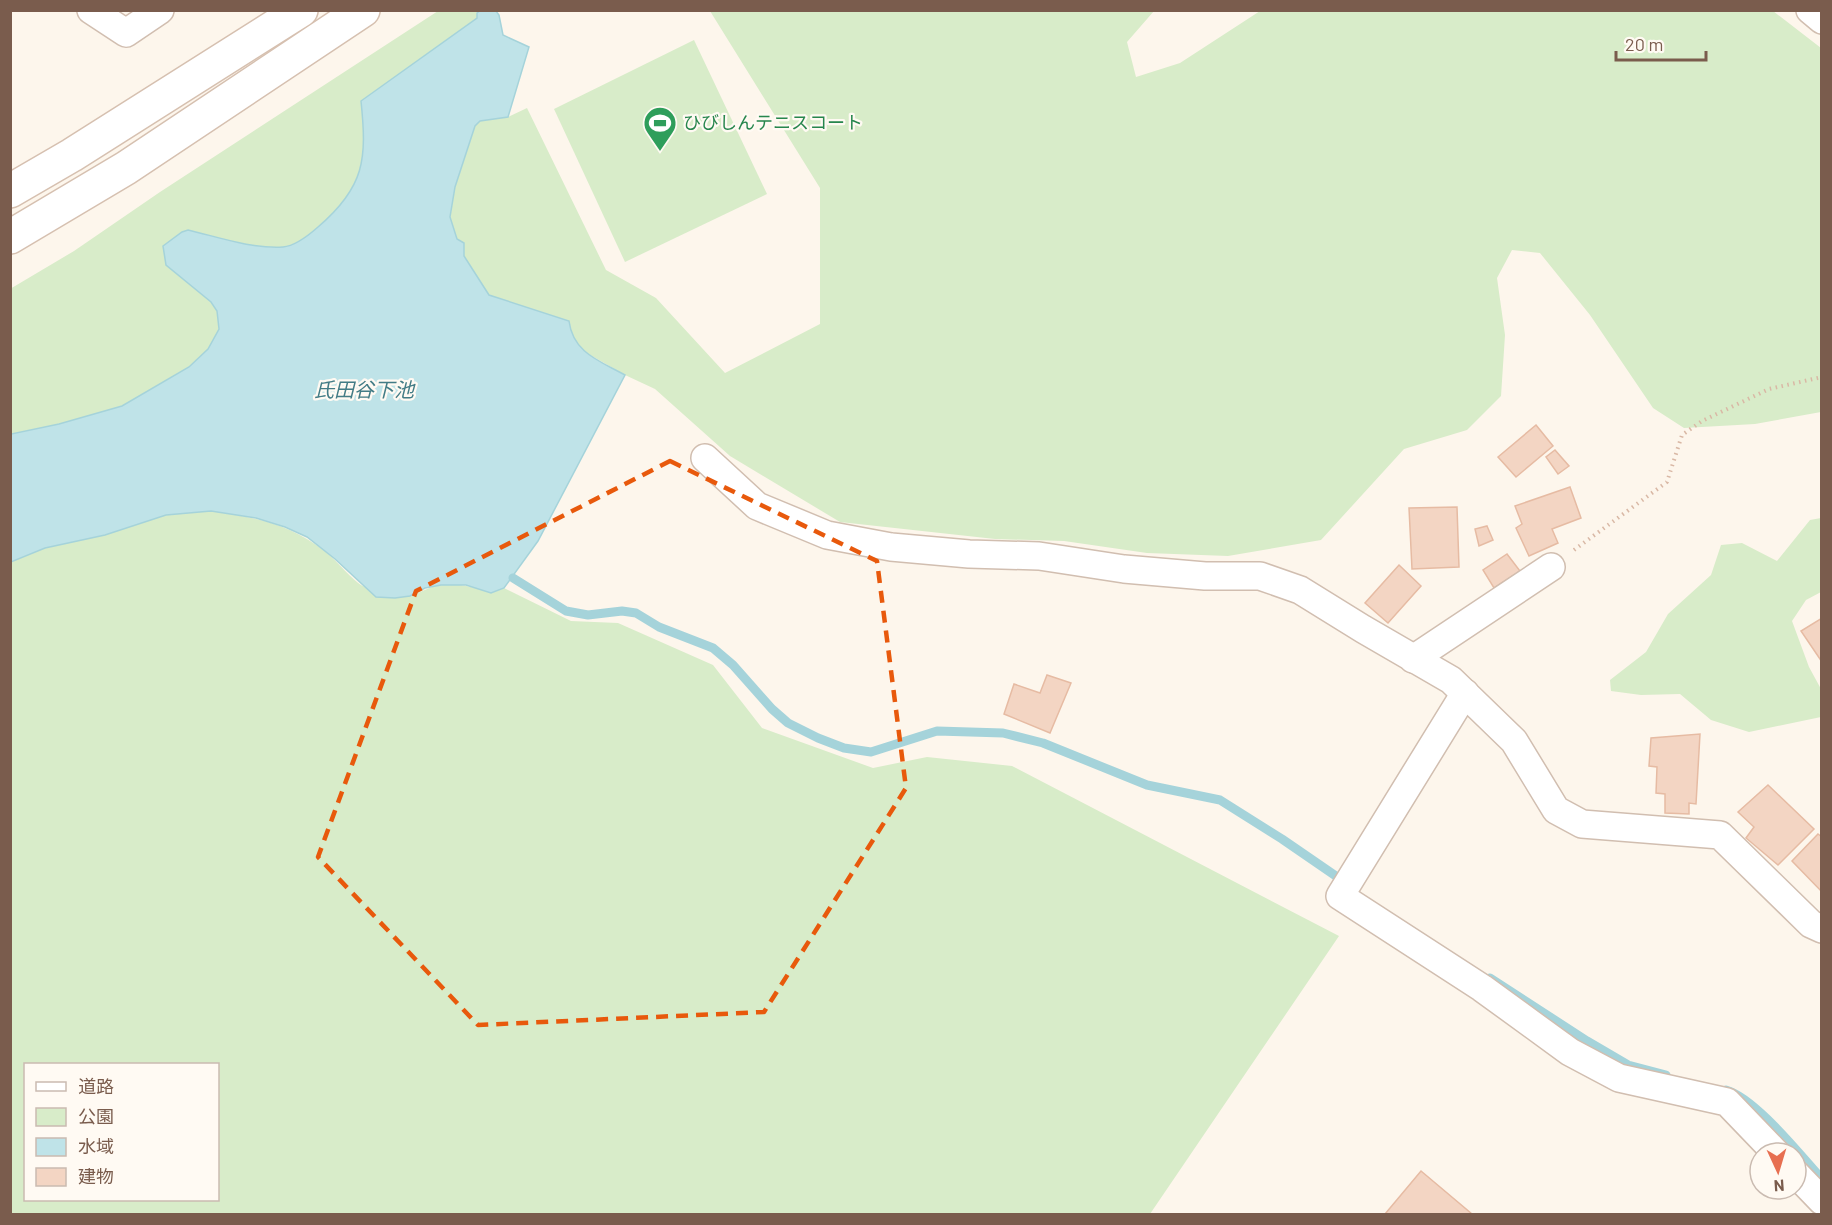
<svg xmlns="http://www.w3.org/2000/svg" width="1832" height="1225" font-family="Barlow,'Noto Sans JP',sans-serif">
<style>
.green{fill:#d8ecc9;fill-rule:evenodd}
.water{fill:#bfe3e8;stroke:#a5d3da;stroke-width:1.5}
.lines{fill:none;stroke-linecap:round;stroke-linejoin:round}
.stream{stroke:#a5d3da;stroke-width:9}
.building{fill:#f3d5c3;stroke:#e6bba3;stroke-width:1.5}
.street-casing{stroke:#d1beb0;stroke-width:30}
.secondary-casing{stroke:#d6c0b0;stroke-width:36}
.path{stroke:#d9b8a5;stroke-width:4;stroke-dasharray:1.5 4.5;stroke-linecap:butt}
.street{stroke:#fff;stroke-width:27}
.secondary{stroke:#fff;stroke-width:33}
.marked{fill:none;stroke:#e8590c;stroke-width:4.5;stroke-dasharray:12 8;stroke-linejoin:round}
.labels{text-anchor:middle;stroke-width:4.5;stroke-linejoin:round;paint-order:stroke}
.leisure-label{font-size:18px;fill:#27864d;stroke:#fffaf3;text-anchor:start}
.water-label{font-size:20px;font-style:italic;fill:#437c86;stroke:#fffaf3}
</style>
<rect width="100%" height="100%" fill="#fdf6ec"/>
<g class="green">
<path d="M438,11H481L477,13V18L361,101C367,159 365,187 318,227C309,235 295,246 283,247C252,249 218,237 188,230L195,288L211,302L217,311L219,329L209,348L189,367L122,406L59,424L11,434L10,289L74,251L160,192Z"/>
<polygon points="710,11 1154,11 1127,42 1136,77 1180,63 1260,11 1773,11 1821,48 1821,412 1755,424 1684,428 1653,408 1590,315 1540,253 1512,250 1497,278 1505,335 1501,396 1467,430 1404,449 1321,540 1228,556 1147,553 1064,541 995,539 840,522 730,456 655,389 625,375 585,352 576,343 570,332 569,321 488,295 464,256 464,243 457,239 450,218 455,187 475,126 480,121 508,117 527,108 606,270 656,298 725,373 820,324 820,188"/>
<polygon points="694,40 767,194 625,262 554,109"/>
<path d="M211,511C257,518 288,523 326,552C336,560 353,581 363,586C369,589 406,597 412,595C422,592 431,586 442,585C460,583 474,587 491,593L504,588L571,621L618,623L713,665L762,728L873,768L927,757L1012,766L1339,936L1150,1214H11V562L45,548L105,535L166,515ZM26,1064H218V1200H26Z"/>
<polygon points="1821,518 1821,592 1806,600 1792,621 1809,667 1821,689 1821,717 1749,732 1711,720 1680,694 1641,695 1611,691 1610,680 1646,652 1668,614 1711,575 1721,545 1742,543 1777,561 1810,520"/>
</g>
<path class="water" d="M481,10L496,11L499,15L503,35L529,47L508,117L480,121L475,126L455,187L450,217L457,239L464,243V256L489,295L569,321C573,353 600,361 625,375L538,541L504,588L491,593L466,585H441L425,588L410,596L395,598L376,597L335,559L307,537L285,527L256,518L211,511L166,515L105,535L45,548L11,562V434L59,424L122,406L189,367L208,349L219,329L217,311L211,302L166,265L163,246L182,232L188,230C218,237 252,249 283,247C295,246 309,235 318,227C365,187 367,159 361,101L477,18V13Z"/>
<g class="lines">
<g class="stream">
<polyline points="513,578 566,611 588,615 622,611 636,613 659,627 713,648 733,665 772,709 788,723 818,738 844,748 871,752 937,731 1003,733 1043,743 1147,785 1220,800 1282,839 1346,883"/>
<polyline points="1490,978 1587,1041 1628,1065 1666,1075"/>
<path d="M1726,1090C1755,1098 1800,1155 1822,1179"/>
</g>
</g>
<g class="building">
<polygon points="1536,425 1553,446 1516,477 1498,457"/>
<polygon points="1555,450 1569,466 1558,474 1546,457"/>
<polygon points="1570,487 1581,518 1552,529 1558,543 1529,556 1516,528 1522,524 1515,506"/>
<polygon points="1457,507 1459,567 1412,569 1409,508"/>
<polygon points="1487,526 1493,540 1479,546 1475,529"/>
<polygon points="1507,554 1520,571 1494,588 1483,570"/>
<polygon points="1399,565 1421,586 1388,623 1365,603"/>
<polygon points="1822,618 1822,662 1801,631"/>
<polygon points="1047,675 1071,683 1050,733 1004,714 1014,684 1040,693"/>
<polygon points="1700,734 1696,804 1689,803 1689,814 1665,813 1665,794 1656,793 1657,767 1649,766 1651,738"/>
<polygon points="1768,785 1814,829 1778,865 1746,838 1754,827 1738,812"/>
<polygon points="1818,834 1822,837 1822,892 1792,861"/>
<polygon points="1421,1171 1472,1214 1385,1214"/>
</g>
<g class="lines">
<defs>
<g id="street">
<polyline points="91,10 126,33 160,10"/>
<polyline points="1810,10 1822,20"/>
<polyline points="705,458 757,506 827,535 891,547 969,554 1039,556 1124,569 1205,576 1260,576 1300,590 1363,629 1451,680 1514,741 1556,810 1582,824 1720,835 1811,924 1822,929"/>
<polyline points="1413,659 1551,567"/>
<polyline points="1465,693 1340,896 1482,988 1570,1052 1619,1078 1727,1102 1776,1153"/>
<polyline points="1796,1174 1822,1201"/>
</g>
<g id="secondary">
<polyline points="10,191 72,155 301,10"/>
<polyline points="10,237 126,168 363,10"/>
</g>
</defs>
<use href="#street" class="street-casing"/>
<use href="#secondary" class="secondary-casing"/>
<polyline class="path" points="1574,550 1667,482 1682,435 1702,421 1769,389 1822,377"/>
<use href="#street" class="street"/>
<use href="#secondary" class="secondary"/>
</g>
<path class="marked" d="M670,461L877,561L906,788L764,1012L478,1025L318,857L416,591Z"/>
<defs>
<symbol id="stadium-pin" viewBox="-11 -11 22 30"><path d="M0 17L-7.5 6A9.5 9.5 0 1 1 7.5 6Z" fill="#2e9e5b" stroke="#fffaf3"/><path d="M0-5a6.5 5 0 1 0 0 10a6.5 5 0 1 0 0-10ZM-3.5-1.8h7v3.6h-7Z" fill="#fff"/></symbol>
</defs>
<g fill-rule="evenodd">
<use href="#stadium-pin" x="641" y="104" width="38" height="52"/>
</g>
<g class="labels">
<g class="leisure-label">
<text x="683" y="129">ひびしんテニスコート</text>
</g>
<g class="water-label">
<text x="364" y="397">氏田谷下池</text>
</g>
</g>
<rect width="1832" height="1225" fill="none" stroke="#7a5c4d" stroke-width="24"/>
<rect x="24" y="1063" width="195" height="138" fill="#fffaf3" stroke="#cabbb1" stroke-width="1.5"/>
<rect x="36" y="1082" width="30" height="9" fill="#ffffff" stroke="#cabbb1" stroke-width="1.5"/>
<text x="78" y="1093" font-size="18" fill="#7a5c4d">道路</text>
<rect x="36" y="1108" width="30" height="18" fill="#d8ecc9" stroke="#cabbb1" stroke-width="1.5"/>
<text x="78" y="1123" font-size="18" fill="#7a5c4d">公園</text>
<rect x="36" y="1138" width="30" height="18" fill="#bfe3e8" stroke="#cabbb1" stroke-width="1.5"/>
<text x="78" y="1153" font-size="18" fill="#7a5c4d">水域</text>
<rect x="36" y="1168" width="30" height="18" fill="#f3d5c3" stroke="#cabbb1" stroke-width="1.5"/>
<text x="78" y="1183" font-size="18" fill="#7a5c4d">建物</text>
<g transform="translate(1778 1171) rotate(176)"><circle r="28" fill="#fffaf3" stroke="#cabbb1" stroke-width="1.5"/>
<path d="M0-4.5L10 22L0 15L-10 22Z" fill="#e76f51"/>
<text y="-9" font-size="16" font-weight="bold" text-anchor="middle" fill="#7a5c4d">N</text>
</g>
<path d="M1616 51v9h90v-9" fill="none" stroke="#7a5c4d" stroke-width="3"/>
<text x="1625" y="51" font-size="18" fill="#7a5c4d" stroke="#fffaf3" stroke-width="4.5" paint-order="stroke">20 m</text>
</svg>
